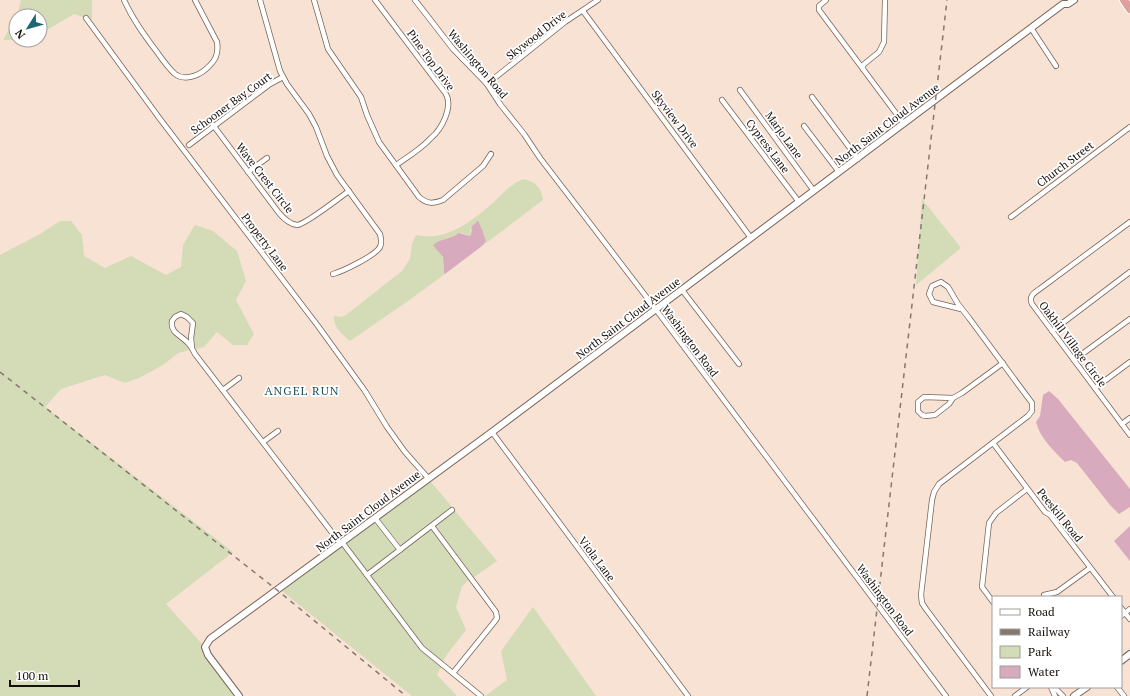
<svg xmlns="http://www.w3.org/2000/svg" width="1130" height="696" font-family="'PT Serif',serif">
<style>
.green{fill:#d3dbb7}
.water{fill:#d7aabd}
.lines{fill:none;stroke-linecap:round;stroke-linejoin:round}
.minor-casing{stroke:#776458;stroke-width:6}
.tertiary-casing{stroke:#776458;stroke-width:8}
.trunk-casing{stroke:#fff;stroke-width:10}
.minor{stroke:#fff;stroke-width:4.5}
.tertiary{stroke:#fff;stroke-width:6}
.trunk{stroke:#dea09e;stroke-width:8}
.rail{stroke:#87786f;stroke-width:1.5;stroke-dasharray:5 5;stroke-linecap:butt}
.labels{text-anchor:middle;stroke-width:3.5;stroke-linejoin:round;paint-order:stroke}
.street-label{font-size:11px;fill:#160f0a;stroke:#fff}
.neighbourhood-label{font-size:12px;letter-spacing:1px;fill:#1b545e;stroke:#fff}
</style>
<rect width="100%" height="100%" fill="#f8e2d4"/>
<g class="green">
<polygon points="21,0 92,0 92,20 87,14 83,17 74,14 40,34 40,16 17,16"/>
<polygon points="16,17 16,40 28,40 3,40"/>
<path d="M523,179C535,181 542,188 543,200L482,246L486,241C485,234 480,230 479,223L470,230L471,235L469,236L462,233L441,240L444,273L445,274L408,301L350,341C342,334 333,327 334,316L341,317L346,315L402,271L410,259L412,244L416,235C447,242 472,221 494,202C504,192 510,185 523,179Z"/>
<polygon points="922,199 961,248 916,285"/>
<path d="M60,221H71L82,235L84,256L105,268L131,256L166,275L181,267L183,245L195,225L213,231L237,251L246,281L236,300L254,334L247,345H233L217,332L204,347L195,349L194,337L195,322C193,319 190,315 186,313C177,308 167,319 169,328C172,338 185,341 190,350L178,353L163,365L139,378L125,383L105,375L61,389L45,407L233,552L166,604L202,644C201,656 227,684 236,696H0V255L40,234Z"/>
<polygon points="430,481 452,507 401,546 378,518"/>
<polygon points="455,511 497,561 474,577 436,526"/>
<polygon points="374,521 397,550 368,572 346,542"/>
<polygon points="431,529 469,580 462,586 456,607 466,630 448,653 443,662 424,646 371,575"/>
<polygon points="342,546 420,650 441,667 437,675 457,696 412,696 282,591"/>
<polygon points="533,607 596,696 485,696 507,680 501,651"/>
</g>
<g class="water">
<path d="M478,221C480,224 485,237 486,241L482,246L445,274L444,273L443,257L433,245C441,238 451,239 459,233L469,236L471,235L472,226Z"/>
<path d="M1049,391L1058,399L1130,489V507L1119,514L1110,505L1077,463L1071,460L1065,462C1053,450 1040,438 1036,422L1040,416L1043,395Z"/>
<polygon points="1130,526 1130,561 1114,541"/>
</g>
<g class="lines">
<defs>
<g id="minor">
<path d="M124,0C133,20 144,35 157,52C162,59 168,68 175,74C184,81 198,76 206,69C215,61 219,55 217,42L195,0"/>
<path d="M260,0L280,71L287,84L309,114L316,127L327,156L337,175L380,234C381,238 382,243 380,247C375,256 343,271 333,274"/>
<path d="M314,0L328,49L361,97L367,115L379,142L419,197C427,204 433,204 443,200L483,166L491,154"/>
<path d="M375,0L446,94C453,107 442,129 431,138C421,149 408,157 396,165"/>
<polyline points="415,0 453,49 487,84 500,104 524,134 540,158 648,299 946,696"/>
<polyline points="826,0 819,6 819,10 904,124"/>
<polyline points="583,11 751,238"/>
<polyline points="86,18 160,119 318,326 365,391 387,427 405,452 428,478"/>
<polyline points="1031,28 1056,66"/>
<polyline points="863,69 863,65 879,52 884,42 885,0"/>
<polyline points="487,84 565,22 598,0"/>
<polyline points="740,90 814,191"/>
<polyline points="812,97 858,159"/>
<polyline points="722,100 799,202"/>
<path d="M213,125L279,213C284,219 289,224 297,225C305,225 340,197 349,191"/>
<polyline points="804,126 839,172"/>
<polyline points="189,145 270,84 283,77"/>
<polyline points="248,172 267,158"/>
<polyline points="1011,217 1130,127"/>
<path d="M1130,222L1041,288C1035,292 1028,296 1032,304L1130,435"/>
<polyline points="682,290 739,364"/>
<polyline points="961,309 933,302 929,294 932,286 941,282 948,287 958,304 969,318 1032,403 1032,411 1028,416 939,484 934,492 932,500 921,595 922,603 926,609 991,696"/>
<polyline points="1052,331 1130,272"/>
<path d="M192,348L191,338L193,323L187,317L181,314L175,317L172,321C170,333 181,335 188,343C191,346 193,350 195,354L340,543"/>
<polyline points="1074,360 1130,319"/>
<polyline points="1095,388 1130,362"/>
<polyline points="223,390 239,378"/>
<polyline points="953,398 924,397 918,402 918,411 922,415 925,416 935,415 949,404 953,398 962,393 1003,363"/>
<polyline points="1122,424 1130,418"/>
<polyline points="492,432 688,696"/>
<polyline points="263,442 278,431"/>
<polyline points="993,443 1045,512 1050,515 1113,597"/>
<polyline points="375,518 400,550"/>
<polyline points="432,526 496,612 497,618 495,621 453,673"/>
<polyline points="342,542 422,648 481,696"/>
<polyline points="367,575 452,510"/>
<polyline points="1044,595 1057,592 1090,568"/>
<polyline points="993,602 982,587 989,523 996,513 1027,489"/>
<polyline points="1121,608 1130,619"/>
<polyline points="1121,616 1130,609"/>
<polyline points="1051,687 1055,696"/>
<polyline points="1054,687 1063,696"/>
<polyline points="1117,687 1124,696"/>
<polyline points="1015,696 1027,687"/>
</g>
<g id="tertiary">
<polyline points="1121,661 1130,654"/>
<polyline points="239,696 208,655 205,647 210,639 492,432 1063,4 1068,4 1074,0"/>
<polyline points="1074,696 1087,687"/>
</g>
<polyline id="trunk" points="1124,0 1130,9"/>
</defs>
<use href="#minor" class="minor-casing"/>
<use href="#tertiary" class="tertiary-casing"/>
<use href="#trunk" class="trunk-casing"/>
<use href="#minor" class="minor"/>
<use href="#tertiary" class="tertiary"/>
<use href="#trunk" class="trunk"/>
<g class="rail">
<polyline points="0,372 277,590 406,696"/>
<polyline points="867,696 947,0"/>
</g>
</g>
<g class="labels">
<g class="street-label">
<text transform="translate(536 35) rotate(-38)" y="4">Skywood Drive</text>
<text transform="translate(431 60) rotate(54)" y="4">Pine Top Drive</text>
<text transform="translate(478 64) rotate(50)" y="4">Washington Road</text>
<text transform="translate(231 103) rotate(-36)" y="4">Schooner Bay Court</text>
<text transform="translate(675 119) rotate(53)" y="4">Skyview Drive</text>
<text transform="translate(887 124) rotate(-37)" y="4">North Saint Cloud Avenue</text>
<text transform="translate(784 135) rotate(54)" y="4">Marjo Lane</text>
<text transform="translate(768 146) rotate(53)" y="4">Cypress Lane</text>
<text transform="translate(1065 164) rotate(-37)" y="4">Church Street</text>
<text transform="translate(265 178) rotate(52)" y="4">Wave Crest Circle</text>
<text transform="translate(265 242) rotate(53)" y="4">Property Lane</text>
<text transform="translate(628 318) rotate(-37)" y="4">North Saint Cloud Avenue</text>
<text transform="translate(690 341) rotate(53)" y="4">Washington Road</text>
<text transform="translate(1073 344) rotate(53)" y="4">Oakhill Village Circle</text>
<text transform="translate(368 511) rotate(-37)" y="4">North Saint Cloud Avenue</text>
<text transform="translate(1060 515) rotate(51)" y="4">Peeskill Road</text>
<text transform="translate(597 559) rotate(53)" y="4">Viola Lane</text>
<text transform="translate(885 600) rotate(53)" y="4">Washington Road</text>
</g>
<g class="neighbourhood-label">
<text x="302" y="395">ANGEL RUN</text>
</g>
</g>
<rect x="992" y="596" width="130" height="92" fill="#ffffff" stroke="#a29f9d"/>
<rect x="1000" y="609" width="20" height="6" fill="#ffffff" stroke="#a29f9d"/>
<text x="1028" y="616" font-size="12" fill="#160f0a">Road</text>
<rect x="1000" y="629" width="20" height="6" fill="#87786f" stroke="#a29f9d"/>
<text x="1028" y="636" font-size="12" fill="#160f0a">Railway</text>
<rect x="1000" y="646" width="20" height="12" fill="#d3dbb7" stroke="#a29f9d"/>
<text x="1028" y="656" font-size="12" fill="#160f0a">Park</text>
<rect x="1000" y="666" width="20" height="12" fill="#d7aabd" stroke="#a29f9d"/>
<text x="1028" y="676" font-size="12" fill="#160f0a">Water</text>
<g transform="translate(28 28) rotate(233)"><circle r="19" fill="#ffffff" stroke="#a29f9d"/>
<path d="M0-3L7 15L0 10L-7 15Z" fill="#1d6673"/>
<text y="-6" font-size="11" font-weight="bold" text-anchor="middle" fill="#160f0a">N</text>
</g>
<path d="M10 680v6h69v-6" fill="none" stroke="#160f0a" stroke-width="2"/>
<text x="16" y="680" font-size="12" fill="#160f0a" stroke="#ffffff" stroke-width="3" paint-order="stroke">100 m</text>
</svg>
